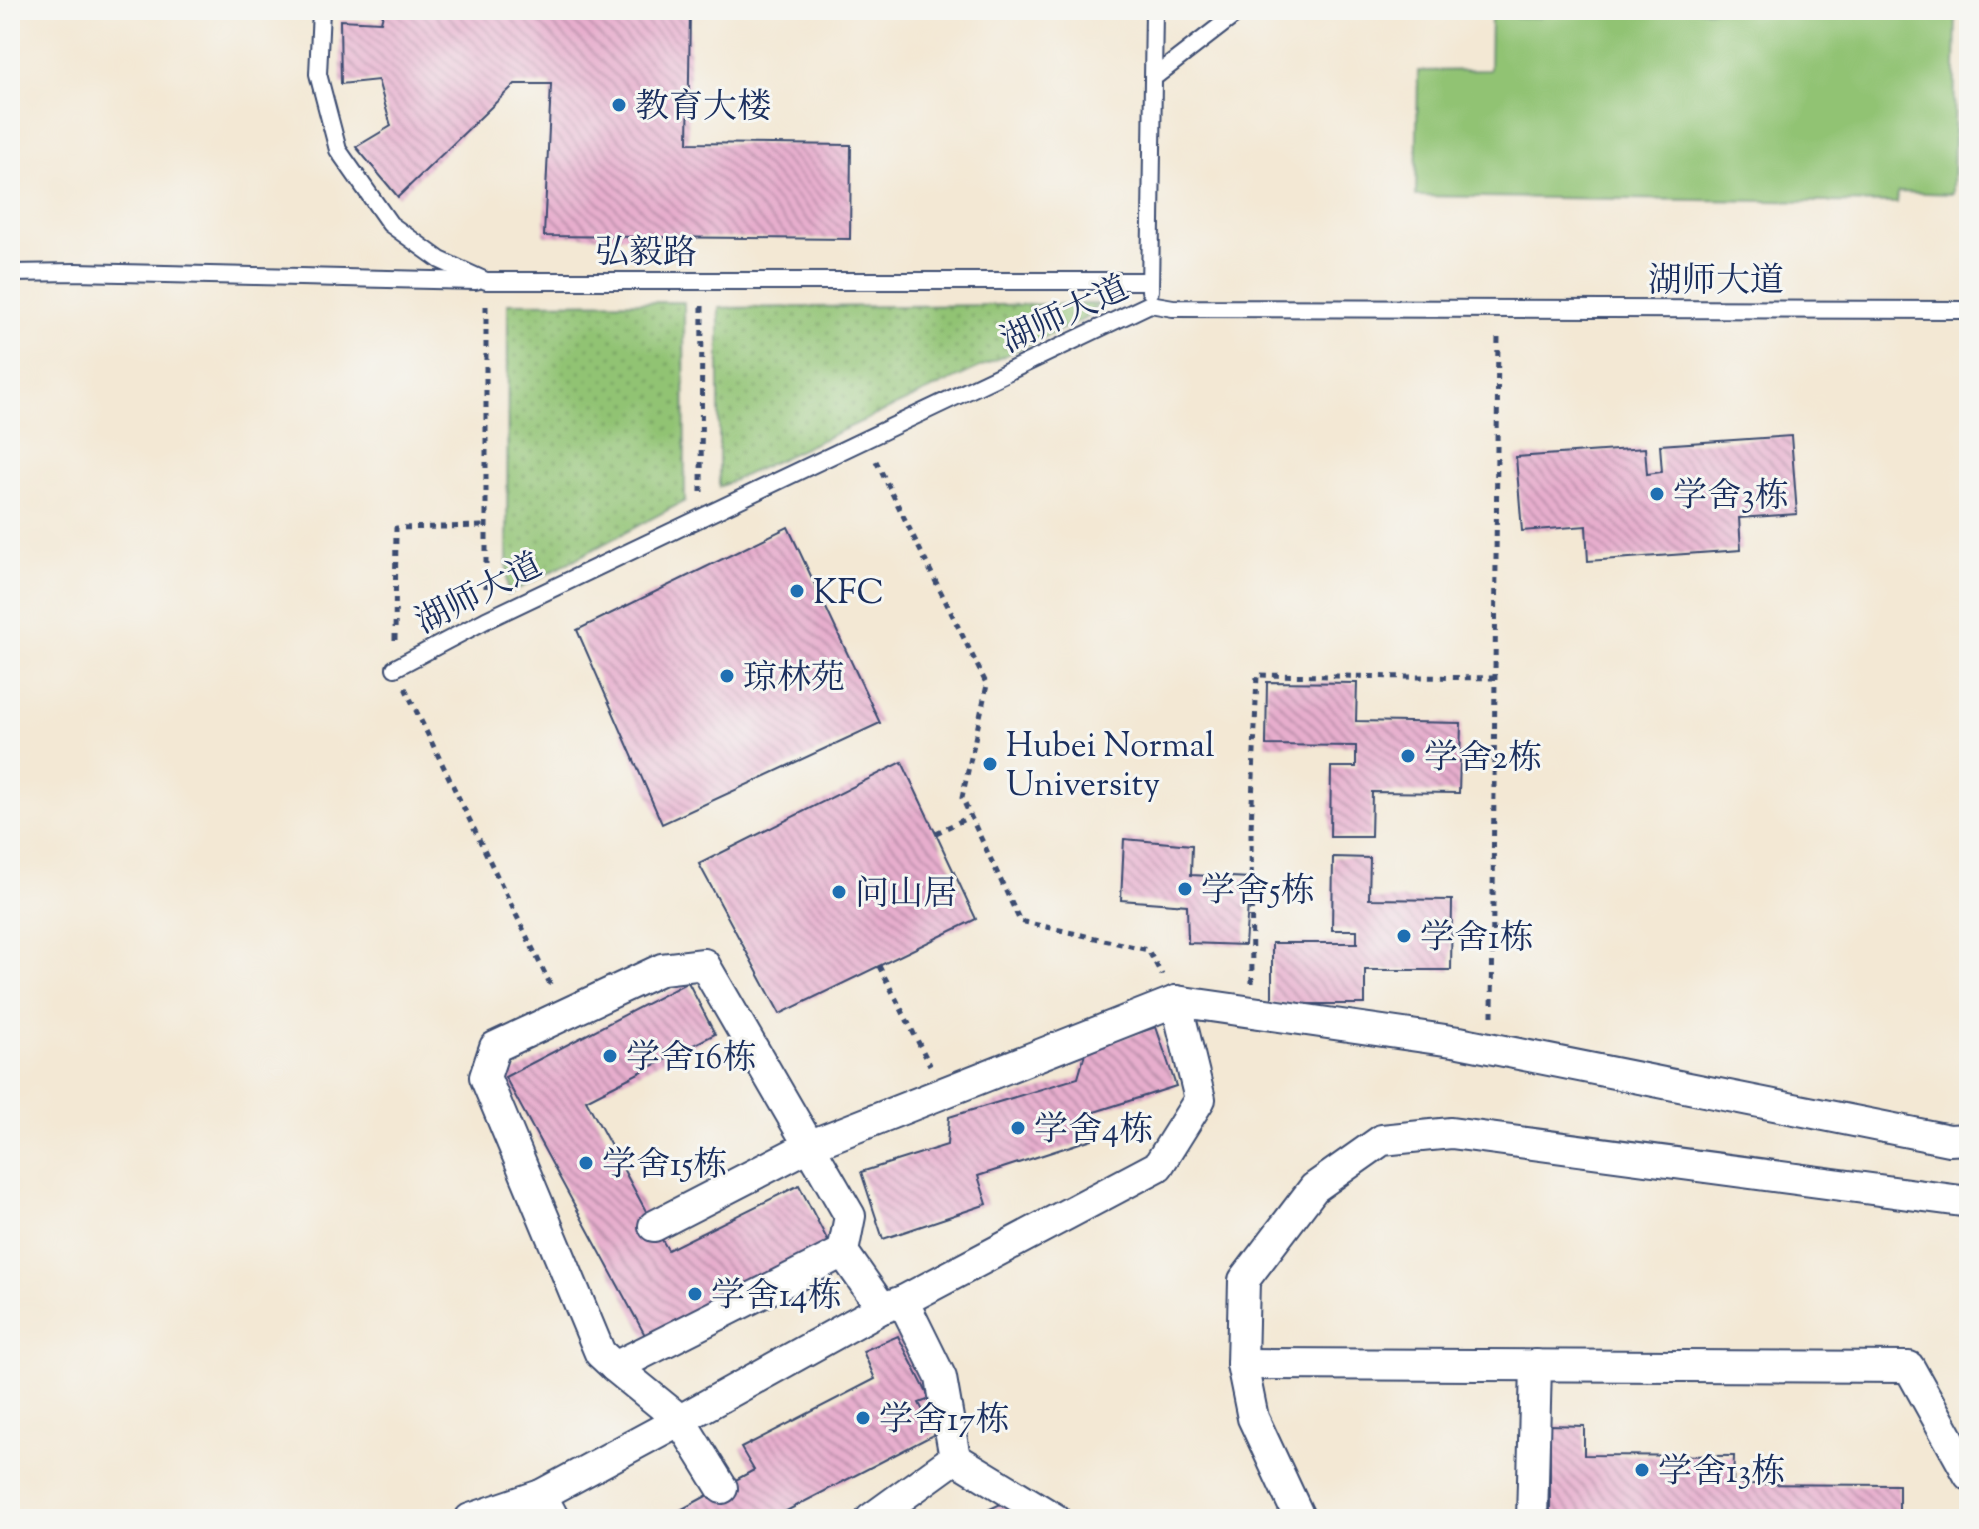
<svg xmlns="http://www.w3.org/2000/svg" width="1979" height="1529" font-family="'Sorts Mill Goudy','Noto Serif SC',serif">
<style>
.grass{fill:url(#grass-dots);stroke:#567968;stroke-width:2}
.pitch{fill:#91c373;stroke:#567968;stroke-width:2}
.building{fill:url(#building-back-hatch)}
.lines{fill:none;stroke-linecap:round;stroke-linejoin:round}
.lane-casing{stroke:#3b4b70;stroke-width:20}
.street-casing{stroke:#3b4b70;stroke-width:34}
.path{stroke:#3b4b70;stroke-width:5;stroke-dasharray:6 6;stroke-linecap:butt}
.lane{stroke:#fff;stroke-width:16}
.street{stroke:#fff;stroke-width:30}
.poi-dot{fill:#1f6fb2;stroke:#f6f6f2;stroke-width:3}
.labels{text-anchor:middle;stroke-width:6;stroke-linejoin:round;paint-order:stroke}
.poi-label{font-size:34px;fill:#1b2f5e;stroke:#f6f6f2;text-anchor:start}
.street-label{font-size:34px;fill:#1b2f5e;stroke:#f6f6f2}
</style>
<defs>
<pattern id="grass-dots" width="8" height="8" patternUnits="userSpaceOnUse" patternTransform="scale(2)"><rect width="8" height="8" fill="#91c373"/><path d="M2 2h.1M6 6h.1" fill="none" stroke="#769f62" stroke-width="1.8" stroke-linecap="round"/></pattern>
<pattern id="building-back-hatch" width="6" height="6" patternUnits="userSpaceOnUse" patternTransform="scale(2)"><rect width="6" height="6" fill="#e7aecd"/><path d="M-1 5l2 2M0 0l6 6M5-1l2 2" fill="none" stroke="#ba8eaa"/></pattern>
</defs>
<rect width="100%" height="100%" fill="#f6f6f2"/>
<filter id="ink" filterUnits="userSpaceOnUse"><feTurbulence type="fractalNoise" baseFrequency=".0125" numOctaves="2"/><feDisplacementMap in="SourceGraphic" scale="16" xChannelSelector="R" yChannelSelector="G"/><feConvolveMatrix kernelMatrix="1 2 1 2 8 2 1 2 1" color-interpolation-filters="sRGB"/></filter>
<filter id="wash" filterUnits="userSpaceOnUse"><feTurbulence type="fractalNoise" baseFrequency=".006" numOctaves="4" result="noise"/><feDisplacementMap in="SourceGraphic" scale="32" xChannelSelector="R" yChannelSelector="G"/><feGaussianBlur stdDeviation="1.8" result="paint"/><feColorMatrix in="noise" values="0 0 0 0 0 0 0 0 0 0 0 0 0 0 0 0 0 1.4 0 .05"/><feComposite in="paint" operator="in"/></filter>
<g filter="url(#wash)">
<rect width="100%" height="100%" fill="#f3e8d4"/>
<g class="grass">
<polygon points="684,302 685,501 507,595 508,303"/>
<polygon points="1098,304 1089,317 719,487 719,308"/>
</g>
<polygon class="pitch" points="1540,10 1956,10 1953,194 1898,192 1897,203 1416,196 1418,71 1490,70 1491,16 1540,18"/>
<g id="blocks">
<g class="building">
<polygon points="384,10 690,10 688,143 851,145 850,239 544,236 551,84 515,84 398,197 356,147 391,126 378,80 341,84 340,20 381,22"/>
<polygon points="1791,436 1797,514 1739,518 1741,550 1588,561 1586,526 1522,531 1516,457 1645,448 1647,474 1662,472 1660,445"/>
<polygon points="788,527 880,723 662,824 577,630"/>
<polygon points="1267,682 1357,683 1356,721 1461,723 1459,793 1372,792 1371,837 1330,837 1331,767 1356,767 1356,746 1266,745"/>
<polygon points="902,762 976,919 780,1014 699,864"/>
<polygon points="1124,839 1192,845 1191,875 1250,878 1245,945 1188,943 1187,905 1121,900"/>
<polygon points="1333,857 1370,858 1369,899 1452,900 1451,970 1365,970 1365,1004 1272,1004 1272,943 1357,943 1357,930 1332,930"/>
<polygon points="688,982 715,1034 586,1100 654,1226 668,1250 799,1185 830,1245 646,1337 505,1077"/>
<polygon points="1156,1027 1176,1086 1085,1115 1092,1139 978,1176 987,1204 883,1239 861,1172 947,1145 949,1117 1078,1078 1086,1050"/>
<polygon points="898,1336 930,1399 919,1403 935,1434 771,1519 664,1519 754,1470 741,1448 875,1379 863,1351"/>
<polygon points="1550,1425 1584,1426 1584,1455 1734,1456 1733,1484 1899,1485 1899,1519 1550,1519"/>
<polygon points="1005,1502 1014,1519 968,1519"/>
</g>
</g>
</g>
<g filter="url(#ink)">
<use href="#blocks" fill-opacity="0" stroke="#3b4b70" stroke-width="2"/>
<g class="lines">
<defs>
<g id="lane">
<polyline points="321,10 318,74 338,150 390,224 440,260 486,281 1150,281"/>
<polyline points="1153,78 1241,10"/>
<polyline points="10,273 76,272 476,281"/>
<polyline points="1150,291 1154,10"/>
<polyline points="395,668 486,620 1150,304 1173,308 1969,310"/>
</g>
<g id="street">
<polyline points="654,1226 811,1145 1176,1001 1459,1042 1949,1140 1969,1139"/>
<polyline points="843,1252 615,1367 600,1353 485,1077 495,1047 662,969 704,964 850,1216 843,1252 882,1308"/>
<polyline points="903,1301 1158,1166 1200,1099 1176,1001"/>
<polyline points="1242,1364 1909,1367 1969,1475"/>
<polyline points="615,1367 680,1420 882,1308 903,1301 941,1378 955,1458"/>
<polyline points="541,1495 680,1420 722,1488"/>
<polyline points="470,1519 541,1495 554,1519"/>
<polyline points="871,1519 955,1458 1055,1519"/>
<polyline points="1300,1519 1253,1418 1242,1364 1244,1280 1314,1188 1382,1140 1451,1133 1969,1202"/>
<polyline points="1532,1519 1536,1365"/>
</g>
</defs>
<use href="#lane" class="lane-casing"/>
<use href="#street" class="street-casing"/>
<g class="path">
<polyline points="1528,10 1528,17"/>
<polyline points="486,306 486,592"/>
<polyline points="876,461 987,685 962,798 1020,921 1148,950 1162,975"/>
<polyline points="701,492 702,306"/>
<polyline points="395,640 396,528 486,526"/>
<polyline points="405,688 552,988"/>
<polyline points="936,833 971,816"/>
<polyline points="879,966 930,1065"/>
<polyline points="1252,983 1251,829 1257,675 1493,678"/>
<polyline points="1492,1016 1498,334"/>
</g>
<use href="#lane" class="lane"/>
<use href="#street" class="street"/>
</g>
</g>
<g class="poi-dot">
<circle cx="619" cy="105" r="8"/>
<circle cx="1657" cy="494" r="8"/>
<circle cx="797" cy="591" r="8"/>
<circle cx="727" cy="676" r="8"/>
<circle cx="1408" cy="756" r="8"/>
<circle cx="990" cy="764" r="8"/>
<circle cx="1185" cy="889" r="8"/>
<circle cx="839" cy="892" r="8"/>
<circle cx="1404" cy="936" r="8"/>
<circle cx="610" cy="1056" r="8"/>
<circle cx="1018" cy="1128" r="8"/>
<circle cx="586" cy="1163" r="8"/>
<circle cx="695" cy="1294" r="8"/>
<circle cx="863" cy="1418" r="8"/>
<circle cx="1642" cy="1470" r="8"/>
</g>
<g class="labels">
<g class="poi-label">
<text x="635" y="117">教育大楼</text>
<text x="1673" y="506">学舍3栋</text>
<text x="813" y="603">KFC</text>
<text x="743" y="688">琼林苑</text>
<text x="1006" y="756">Hubei Normal<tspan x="1006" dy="39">University</tspan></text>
<text x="1424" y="768">学舍2栋</text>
<text x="1201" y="901">学舍5栋</text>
<text x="855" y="904">问山居</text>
<text x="1420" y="948">学舍1栋</text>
<text x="626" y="1068">学舍16栋</text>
<text x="1034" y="1140">学舍4栋</text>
<text x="602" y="1175">学舍15栋</text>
<text x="711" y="1306">学舍14栋</text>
<text x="879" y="1430">学舍17栋</text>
<text x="1658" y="1482">学舍13栋</text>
</g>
<g class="street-label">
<text x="646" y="263">弘毅路</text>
<text x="1716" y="291">湖师大道</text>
<text transform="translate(1064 313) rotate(-25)" y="12">湖师大道</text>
<text transform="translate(478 592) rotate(-27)" y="12">湖师大道</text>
</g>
</g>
<rect width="1979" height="1529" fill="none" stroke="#f6f6f2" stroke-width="40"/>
</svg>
